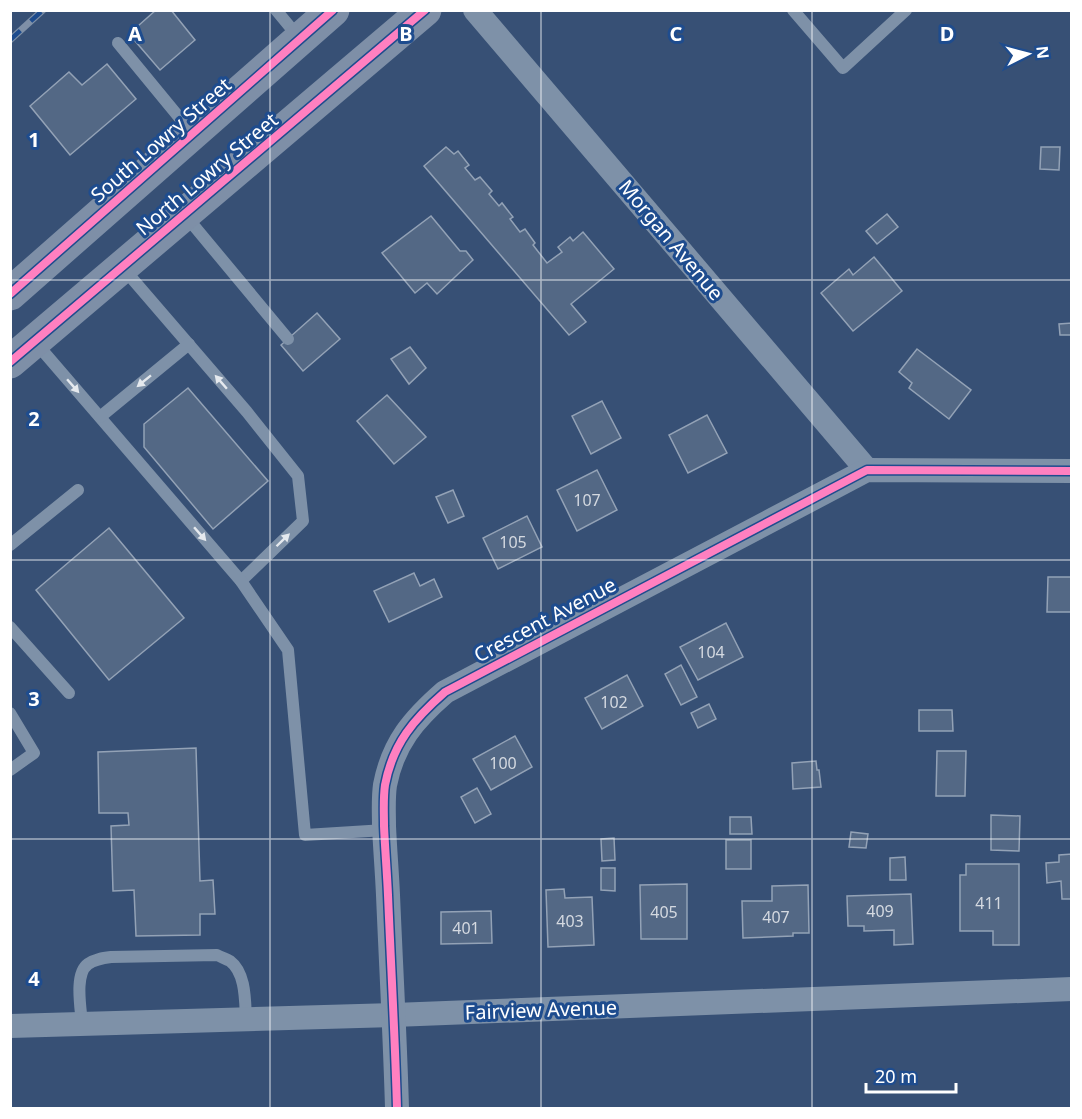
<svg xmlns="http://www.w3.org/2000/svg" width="1082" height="1119" font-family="'Noto Sans',sans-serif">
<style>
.building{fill:#536885;stroke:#93a2b6;stroke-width:1.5}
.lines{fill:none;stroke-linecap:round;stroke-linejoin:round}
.service{stroke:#7e91a8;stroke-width:12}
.minor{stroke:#7e91a8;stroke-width:24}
.primary{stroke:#7e8fa7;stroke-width:33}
.rail-casing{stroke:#7f90a7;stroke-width:7}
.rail{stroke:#1e4c8e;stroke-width:4.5;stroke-dasharray:14;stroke-linecap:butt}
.cycleway-casing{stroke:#1e4c8e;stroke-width:11}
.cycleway{stroke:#ff80c0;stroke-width:8}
.oneway{fill:#e5e9ee}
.grid{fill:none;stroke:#fff;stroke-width:1.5;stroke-opacity:0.55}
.labels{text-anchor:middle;stroke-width:6;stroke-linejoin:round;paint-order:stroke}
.number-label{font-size:16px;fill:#d4d9e0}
.street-label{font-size:20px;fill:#fff;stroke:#1e4c8e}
.grid-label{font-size:20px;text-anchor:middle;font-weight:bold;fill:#fff;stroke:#1e4c8e;stroke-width:6;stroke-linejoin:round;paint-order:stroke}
</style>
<rect width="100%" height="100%" fill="#375075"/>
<g class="building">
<polygon points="156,10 171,10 195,40 160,70 129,34"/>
<polygon points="107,64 136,99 70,155 30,106 69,72 82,85"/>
<polygon points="446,147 454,154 458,151 469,165 465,168 475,180 480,177 492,191 489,194 499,206 502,203 513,217 510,219 520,232 525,229 535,243 533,245 547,263 562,252 558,247 570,237 573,241 583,232 614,269 571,304 586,322 569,335 424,166"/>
<polygon points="1041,147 1060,147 1059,170 1040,169"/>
<polygon points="887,214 898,227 877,244 866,231"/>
<polygon points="431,216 460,251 466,251 473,260 437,294 427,283 415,293 382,253"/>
<polygon points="874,257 902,291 853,331 821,293 849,269 853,275"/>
<polygon points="317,313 340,339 303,371 281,345"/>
<polygon points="1072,323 1072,335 1060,335 1059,324"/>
<polygon points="410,347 426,368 409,384 391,359"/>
<polygon points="917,349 971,390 949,419 909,388 912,383 899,372"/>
<polygon points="188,388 268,481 213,529 144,447 144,424"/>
<polygon points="387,395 426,437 394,464 357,421"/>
<polygon points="602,401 621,438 591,454 572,416"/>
<polygon points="707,415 727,453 688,473 669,435"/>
<polygon points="597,470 617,510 577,531 557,490"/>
<polygon points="453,490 464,516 448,523 436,497"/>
<polygon points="527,516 542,547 498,569 483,538"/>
<polygon points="109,528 184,618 109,680 36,590"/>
<polygon points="414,573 420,586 434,579 442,597 389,622 374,591"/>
<polygon points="1048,577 1072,577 1072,612 1047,612"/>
<polygon points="726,623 743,657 698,680 680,647"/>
<polygon points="681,665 697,697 681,705 665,674"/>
<polygon points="627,675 643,706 602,729 585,698"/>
<polygon points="709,704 716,719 698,728 691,713"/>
<polygon points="919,710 952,710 953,731 919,731"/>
<polygon points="515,736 532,767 491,790 473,759"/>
<polygon points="196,748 200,881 213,880 215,914 200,914 200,935 136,936 134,890 113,891 111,826 129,825 128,813 99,813 98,752"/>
<polygon points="937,751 966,751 965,796 936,796"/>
<polygon points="816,761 817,770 819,770 821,787 793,789 792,763"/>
<polygon points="477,788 491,814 475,823 461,797"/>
<polygon points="991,815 1020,816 1019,851 991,850"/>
<polygon points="730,817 751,817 752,834 730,834"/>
<polygon points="851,832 868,834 866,848 849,847"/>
<polygon points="614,838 615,860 602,861 601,839"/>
<rect x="726" y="840" width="25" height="29"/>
<polygon points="1072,854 1072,899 1062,899 1061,881 1047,883 1046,863 1059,862 1059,855"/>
<polygon points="905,857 906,880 890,880 890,858"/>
<polygon points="966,864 1019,864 1019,945 993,945 993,931 960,931 960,875 966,875"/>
<polygon points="601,868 615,868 615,891 601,890"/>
<polygon points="687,884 687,939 641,939 640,885"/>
<polygon points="808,885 809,933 793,933 793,936 743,938 742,901 772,901 772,886"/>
<polygon points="564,889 565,898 592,897 594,945 548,947 546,890"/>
<polygon points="911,894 913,944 894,945 894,930 864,931 864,926 848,926 847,896"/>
<polygon points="491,911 492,943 441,944 441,912"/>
</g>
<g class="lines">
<g class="service">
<polyline points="276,10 300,39"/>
<polyline points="793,10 843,68 906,10"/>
<polyline points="118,43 192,133"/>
<polyline points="185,215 288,339"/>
<polyline points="123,268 247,412 298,476 303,521 241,581"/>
<polyline points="36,343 241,581 288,650 305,835 385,830"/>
<polyline points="100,417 189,344"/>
<polyline points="10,545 78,490"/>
<polyline points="10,627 69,693"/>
<polyline points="10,713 34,753 10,770"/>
<path d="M82,1024C81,1009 74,974 88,964C95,959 103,958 111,957L217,955C221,957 226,959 230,961C246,973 245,1001 246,1019"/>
</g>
<g class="minor">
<polyline points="475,10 867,470"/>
<polyline points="10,1026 394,1015 1072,989"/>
<path d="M397,1108C395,1037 391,966 388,895C387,872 385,849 384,826C384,813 383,799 385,785C393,743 414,719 445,692L867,470L1072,471"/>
</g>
<g class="primary">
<polyline points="10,294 333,10"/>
<polyline points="10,362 425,10"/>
</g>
<defs>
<polyline id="rail" points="10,40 43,10"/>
</defs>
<use href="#rail" class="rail-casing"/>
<use href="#rail" class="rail"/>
<defs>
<g id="cycleway">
<polyline points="10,294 333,10"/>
<polyline points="10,362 425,10"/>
<path d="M397,1108C395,1037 391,966 388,895C387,872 385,849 384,826C384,813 383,799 385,785C393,743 414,719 445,692L867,470L1072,471"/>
</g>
</defs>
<use href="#cycleway" class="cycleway-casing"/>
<use href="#cycleway" class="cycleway"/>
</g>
<defs><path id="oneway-solid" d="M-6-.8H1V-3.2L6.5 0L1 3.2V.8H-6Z" transform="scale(1.5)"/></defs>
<g class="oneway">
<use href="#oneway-solid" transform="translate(144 381) rotate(141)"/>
<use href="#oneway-solid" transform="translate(221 382) rotate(-131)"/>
<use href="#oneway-solid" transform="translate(73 386) rotate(49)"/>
<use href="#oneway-solid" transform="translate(200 534) rotate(49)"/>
<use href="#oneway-solid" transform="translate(283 540) rotate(-44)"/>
</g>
<path class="grid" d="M270,10V1108M541,10V1108M812,10V1108M10,280H1072M10,560H1072M10,839H1072"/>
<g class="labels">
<g class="number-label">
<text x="587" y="506">107</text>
<text x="513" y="548">105</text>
<text x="711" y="658">104</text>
<text x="614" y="708">102</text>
<text x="503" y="769">100</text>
<text x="989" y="909">411</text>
<text x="880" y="917">409</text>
<text x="664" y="918">405</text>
<text x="776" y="923">407</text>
<text x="570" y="927">403</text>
<text x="466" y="934">401</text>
</g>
<g class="street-label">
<text transform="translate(161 140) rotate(-41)" y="7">South Lowry Street</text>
<text transform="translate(207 174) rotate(-40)" y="7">North Lowry Street</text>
<text transform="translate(671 240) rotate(50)" y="7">Morgan Avenue</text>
<text transform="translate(545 620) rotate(-28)" y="7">Crescent Avenue</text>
<text transform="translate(541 1010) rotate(-2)" y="7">Fairview Avenue</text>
</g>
</g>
<g class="grid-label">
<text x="135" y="41">A</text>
<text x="406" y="41">B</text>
<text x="676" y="41">C</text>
<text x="947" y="41">D</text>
<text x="34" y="147">1</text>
<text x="34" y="426">2</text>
<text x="34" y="706">3</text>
<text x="34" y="986">4</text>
</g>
<rect width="1082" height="1119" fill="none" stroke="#ffffff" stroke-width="24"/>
<g transform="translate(1028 54) rotate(84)" stroke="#1e4c8e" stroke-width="4.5" paint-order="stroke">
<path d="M0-4.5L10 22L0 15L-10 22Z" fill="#ffffff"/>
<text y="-9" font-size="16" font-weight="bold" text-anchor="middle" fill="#ffffff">N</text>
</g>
<path d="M866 1083v9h90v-9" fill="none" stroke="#ffffff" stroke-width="3"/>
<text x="875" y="1083" font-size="18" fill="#ffffff" stroke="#1e4c8e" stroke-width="4.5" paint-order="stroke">20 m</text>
</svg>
